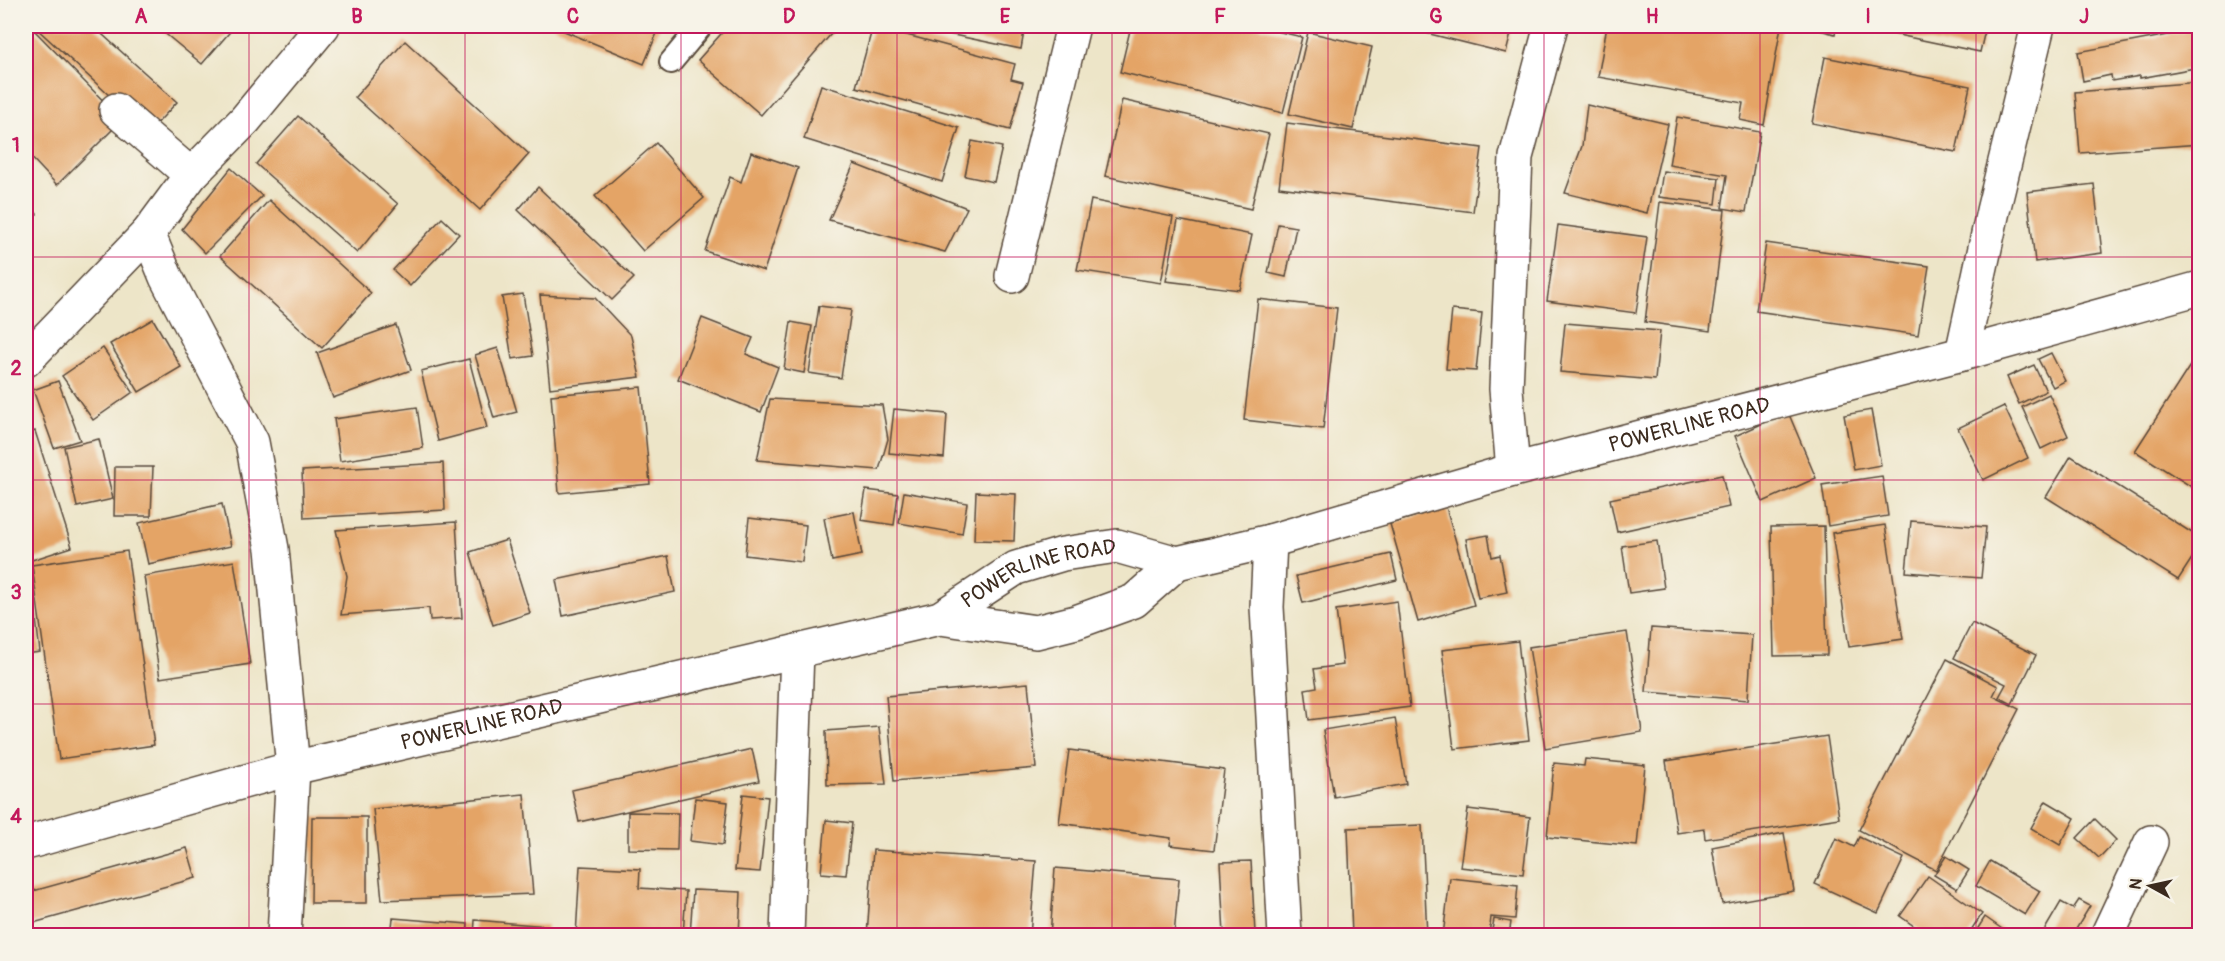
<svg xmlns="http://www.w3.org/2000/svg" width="2225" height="961" font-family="Pangolin,sans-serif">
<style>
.building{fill:#e4a466}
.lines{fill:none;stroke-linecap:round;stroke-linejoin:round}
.lane-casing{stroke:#564638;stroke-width:26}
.street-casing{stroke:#564638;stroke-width:36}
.secondary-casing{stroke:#564638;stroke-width:36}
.lane{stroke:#fff;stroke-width:22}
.street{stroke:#fff;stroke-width:33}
.secondary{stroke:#fff;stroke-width:33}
.grid{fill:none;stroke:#c2185b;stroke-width:1.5;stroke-opacity:0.55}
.labels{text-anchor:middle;stroke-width:6;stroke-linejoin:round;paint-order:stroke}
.street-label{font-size:21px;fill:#3b2a1e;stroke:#f7f3e8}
.neatline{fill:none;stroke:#c2185b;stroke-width:2}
.grid-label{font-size:20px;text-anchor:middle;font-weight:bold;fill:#c2185b}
</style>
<rect width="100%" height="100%" fill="#f7f3e8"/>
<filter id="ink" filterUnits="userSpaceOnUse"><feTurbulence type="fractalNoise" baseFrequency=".0167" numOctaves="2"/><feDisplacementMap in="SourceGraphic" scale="12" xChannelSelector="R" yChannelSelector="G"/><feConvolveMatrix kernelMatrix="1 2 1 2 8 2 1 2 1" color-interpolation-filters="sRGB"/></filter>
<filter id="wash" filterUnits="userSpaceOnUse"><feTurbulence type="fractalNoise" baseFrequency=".008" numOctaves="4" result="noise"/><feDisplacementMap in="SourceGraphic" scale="24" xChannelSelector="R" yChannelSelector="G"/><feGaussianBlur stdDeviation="1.35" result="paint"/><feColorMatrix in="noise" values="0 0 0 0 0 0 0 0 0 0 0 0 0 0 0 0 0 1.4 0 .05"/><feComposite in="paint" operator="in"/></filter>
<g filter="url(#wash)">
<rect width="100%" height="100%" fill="#ede5c8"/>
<g id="blocks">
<g class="building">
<polygon points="34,26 93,26 177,102 149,132"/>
<polygon points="156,26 235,26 202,64"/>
<polygon points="552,26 660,26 644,64"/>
<polygon points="728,26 838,26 761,115 698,60"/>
<polygon points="873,26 1015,64 1011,79 1023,82 1010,130 856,87"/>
<polygon points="910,26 1025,26 1021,49"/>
<polygon points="1131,26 1255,26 1302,37 1283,113 1120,72"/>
<polygon points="1398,26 1513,26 1506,53"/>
<polygon points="1607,26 1781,26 1764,125 1740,120 1743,103 1598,77"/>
<polygon points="1804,26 1837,26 1835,34"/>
<polygon points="1855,26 1986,26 1980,52"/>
<polygon points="2200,29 2200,67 2140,78 2140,76 2112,81 2111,75 2083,81 2078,52"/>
<polygon points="34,30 122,120 57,185 26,152 26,39"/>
<polygon points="1308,32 1372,47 1353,129 1289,114"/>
<polygon points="405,41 529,154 480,210 355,97"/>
<polygon points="1825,57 1970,86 1956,152 1812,123"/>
<polygon points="2200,82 2200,144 2080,153 2075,92"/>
<polygon points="821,85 959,128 942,182 804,139"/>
<polygon points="1122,100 1269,134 1251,209 1105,176"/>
<polygon points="1587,105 1668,124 1647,213 1565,193 1582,146"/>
<polygon points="298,116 398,204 357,253 256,164"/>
<polygon points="1677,117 1760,132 1746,212 1722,208 1727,175 1669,165"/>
<polygon points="1287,123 1482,148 1473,212 1279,187"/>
<polygon points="972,141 1002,147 994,182 965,176"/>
<polygon points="656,143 704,198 643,251 595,196"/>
<polygon points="751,152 798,168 764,271 705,251 730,177 741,182"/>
<polygon points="854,164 967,208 945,252 829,220"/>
<polygon points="231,168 262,196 205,253 182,229"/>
<polygon points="1663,171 1719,178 1716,204 1659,197"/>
<polygon points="2094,184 2102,253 2035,262 2027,192"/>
<polygon points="538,187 634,278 612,300 518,210"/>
<polygon points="26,199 37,214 26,223"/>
<polygon points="269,200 371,293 322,348 220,256"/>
<polygon points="1091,200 1173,217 1161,283 1077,270"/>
<polygon points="1660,202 1725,210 1710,331 1645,322"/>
<polygon points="442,218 459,234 410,286 393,270"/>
<polygon points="1178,220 1252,235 1240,290 1166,281"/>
<polygon points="1278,224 1296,227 1286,277 1268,273"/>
<polygon points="1558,225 1647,237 1636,313 1547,301"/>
<polygon points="1766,243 1929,266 1918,335 1756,311"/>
<polygon points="523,294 533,356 512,359 502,297"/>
<polygon points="540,295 595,298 631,336 640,377 550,388"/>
<polygon points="1258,299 1337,308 1323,429 1244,420"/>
<polygon points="819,306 851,310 841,378 809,373"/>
<polygon points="1452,310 1482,313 1476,371 1446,369"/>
<polygon points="702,318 753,338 746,354 778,367 761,412 678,379"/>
<polygon points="153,319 181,367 139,392 110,344"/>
<polygon points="791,322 812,326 804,373 784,369"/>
<polygon points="1565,323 1660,331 1655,380 1560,372"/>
<polygon points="396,325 411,370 333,398 317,353"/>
<polygon points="103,348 133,392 93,420 62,376"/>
<polygon points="498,348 517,412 494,418 475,355"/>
<polygon points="2051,353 2065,381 2053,387 2038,359"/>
<polygon points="469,359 487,428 438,441 421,371"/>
<polygon points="2193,361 2200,365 2200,488 2198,491 2135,451"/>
<polygon points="2034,365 2046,391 2019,404 2007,377"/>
<polygon points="58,381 80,440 54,448 33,390"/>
<polygon points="641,387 650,484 559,493 551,395"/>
<polygon points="2049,394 2068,436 2041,449 2022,407"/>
<polygon points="770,399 882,405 888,439 879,470 757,460"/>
<polygon points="2004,406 2028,458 1983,480 1958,428"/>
<polygon points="417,407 423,448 340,461 334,419"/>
<polygon points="894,409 947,414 944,458 889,453"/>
<polygon points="1871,410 1881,465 1854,470 1844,415"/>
<polygon points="1788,412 1816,478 1763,502 1735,436"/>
<polygon points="35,431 72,547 32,560 26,541 26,434"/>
<polygon points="99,439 113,499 77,507 64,447"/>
<polygon points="2071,456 2200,538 2200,546 2178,580 2046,497"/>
<polygon points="443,463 445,510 304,518 302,471"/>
<polygon points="115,467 153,467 151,516 114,516"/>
<polygon points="1722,475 1729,507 1617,532 1610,499"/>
<polygon points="1882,476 1888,516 1828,526 1822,485"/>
<polygon points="866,490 898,494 894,525 861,520"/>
<polygon points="904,492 967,503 962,534 899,523"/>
<polygon points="976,492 1016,494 1014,541 974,540"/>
<polygon points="222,504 231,546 148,564 139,523"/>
<polygon points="1446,507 1474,605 1418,622 1390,524"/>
<polygon points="854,512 862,555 832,561 824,518"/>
<polygon points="749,518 806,525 802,562 745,555"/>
<polygon points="1911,521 1986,527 1981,578 1906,572"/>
<polygon points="456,522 462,618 430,620 429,608 341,615 347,576 336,530"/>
<polygon points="1885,525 1903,639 1849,647 1832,533"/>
<polygon points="1824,526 1827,655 1774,656 1771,527"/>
<polygon points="1488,535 1492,557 1500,555 1507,592 1478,598 1466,539"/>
<polygon points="507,540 530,613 493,625 470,552"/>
<polygon points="1657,541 1664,588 1629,593 1622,546"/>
<polygon points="127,551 154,745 59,759 32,565"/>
<polygon points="1391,554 1397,580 1303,603 1296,576"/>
<polygon points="668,556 675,592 563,616 556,580"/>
<polygon points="234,561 250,664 160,678 144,576"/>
<polygon points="1397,601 1410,707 1309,720 1305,689 1317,687 1314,669 1343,665 1336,610"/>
<polygon points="34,603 40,652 26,654 26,604"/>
<polygon points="1972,623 2036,655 2012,704 1999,697 2006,684 1954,658"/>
<polygon points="1651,628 1752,635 1748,700 1646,692"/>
<polygon points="1627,632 1642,732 1545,748 1529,647"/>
<polygon points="1518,641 1529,740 1454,749 1442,650"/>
<polygon points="1947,659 1998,686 1993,696 2019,709 1936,870 1859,830"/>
<polygon points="1028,683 1036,768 894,781 886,696"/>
<polygon points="1395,718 1406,784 1334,797 1323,730"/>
<polygon points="879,727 886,784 827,785 826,731"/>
<polygon points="1827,736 1839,818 1705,839 1704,829 1677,833 1666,761"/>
<polygon points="752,749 759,781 579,822 572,790"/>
<polygon points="1069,750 1224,770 1214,850 1170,845 1171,838 1059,823"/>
<polygon points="1585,759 1645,765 1637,846 1547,837 1554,763 1584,766"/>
<polygon points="524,794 533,894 382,900 373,809"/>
<polygon points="743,794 768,797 760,872 735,870"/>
<polygon points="695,798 728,802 723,845 690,841"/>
<polygon points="2046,801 2075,818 2060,845 2031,828"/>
<polygon points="1468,809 1530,817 1523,874 1460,867"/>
<polygon points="628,812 678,813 677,850 628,849"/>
<polygon points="312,817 367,817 367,903 311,903"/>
<polygon points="2095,819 2116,840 2099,858 2077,838"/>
<polygon points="826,820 852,823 846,875 821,873"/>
<polygon points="1422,825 1427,936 1352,936 1348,828"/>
<polygon points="1784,833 1794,891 1722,904 1712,847"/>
<polygon points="1859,837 1904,858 1878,913 1815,884 1836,838 1854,847"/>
<polygon points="187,848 196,878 26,925 26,893"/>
<polygon points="873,850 1036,861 1030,936 867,936"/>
<polygon points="1946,856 1969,870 1957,889 1934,875"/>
<polygon points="1251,861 1255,933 1224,934 1220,862"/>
<polygon points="1990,861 2040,891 2025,915 1976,886"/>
<polygon points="580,866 640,869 639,888 686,891 683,936 576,936"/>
<polygon points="1055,868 1179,879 1174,936 1050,936"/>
<polygon points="1928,876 1982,914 1968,936 1928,936 1900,916"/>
<polygon points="1450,878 1518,885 1515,919 1491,917 1489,936 1443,936"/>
<polygon points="693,890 741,892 739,936 690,936"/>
<polygon points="2079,900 2090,906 2072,936 2041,936 2061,902 2073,909"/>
<polygon points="1985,917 2012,936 1973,936"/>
<polygon points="393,918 468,924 467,936 391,936"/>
<polygon points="1494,919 1511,922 1509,936 1491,936"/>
<polygon points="475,920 547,926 546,936 474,936"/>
</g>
</g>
</g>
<g filter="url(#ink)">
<use href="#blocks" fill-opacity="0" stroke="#564638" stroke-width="1.5"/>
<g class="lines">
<defs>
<polyline id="lane" points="671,62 701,26"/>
<g id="street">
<polyline points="116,110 191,175"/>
<polyline points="148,233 166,277 252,442 272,549 293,768 284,936"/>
<polyline points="1012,276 1073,26"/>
<polyline points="1962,354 1993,211 2038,26"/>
<polyline points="26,360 148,233 191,175 245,120 323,26"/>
<polyline points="1513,470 1506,389 1516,157 1551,26"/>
<polyline points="1270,541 1267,607 1285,936"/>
<polyline points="787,936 797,651"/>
<polyline points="2107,936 2151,842"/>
</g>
<g id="secondary">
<path id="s1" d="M940,618L1036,632L1076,622L1134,601L1177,563L1270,541L1513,470L1962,354L2200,288"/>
<path id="s2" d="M26,843L293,768L940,618L1016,568L1063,554L1117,546L1177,563"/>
</g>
</defs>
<use href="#lane" class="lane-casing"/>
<use href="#street" class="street-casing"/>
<use href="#secondary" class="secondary-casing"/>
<use href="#lane" class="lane"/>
<use href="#street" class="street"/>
<use href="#secondary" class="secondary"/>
</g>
</g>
<path class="grid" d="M249,26V936M465,26V936M681,26V936M897,26V936M1112,26V936M1328,26V936M1544,26V936M1760,26V936M1976,26V936M26,257H2200M26,480H2200M26,704H2200"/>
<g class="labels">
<g class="street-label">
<text dy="7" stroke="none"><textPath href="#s1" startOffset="788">POWERLINE ROAD</textPath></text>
<text dy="7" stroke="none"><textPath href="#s2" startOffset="1052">POWERLINE ROAD</textPath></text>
<text dy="7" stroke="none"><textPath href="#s2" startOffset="471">POWERLINE ROAD</textPath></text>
</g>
</g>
<rect width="2225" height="961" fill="none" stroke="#f7f3e8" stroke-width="66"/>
<g transform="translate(2150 886) rotate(278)" stroke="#f7f3e8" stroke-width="4.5" paint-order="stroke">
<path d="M0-4.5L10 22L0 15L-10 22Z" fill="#3b2a1e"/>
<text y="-9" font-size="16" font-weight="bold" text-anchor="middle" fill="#3b2a1e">N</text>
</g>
<rect x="33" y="33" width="2159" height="895" class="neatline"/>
<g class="grid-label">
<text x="141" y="23">A</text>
<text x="357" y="23">B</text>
<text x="573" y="23">C</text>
<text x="789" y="23">D</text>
<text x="1005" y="23">E</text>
<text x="1220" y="23">F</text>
<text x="1436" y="23">G</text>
<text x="1652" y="23">H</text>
<text x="1868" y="23">I</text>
<text x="2084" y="23">J</text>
<text x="16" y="152">1</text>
<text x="16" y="375">2</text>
<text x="16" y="599">3</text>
<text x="16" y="823">4</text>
</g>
</svg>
